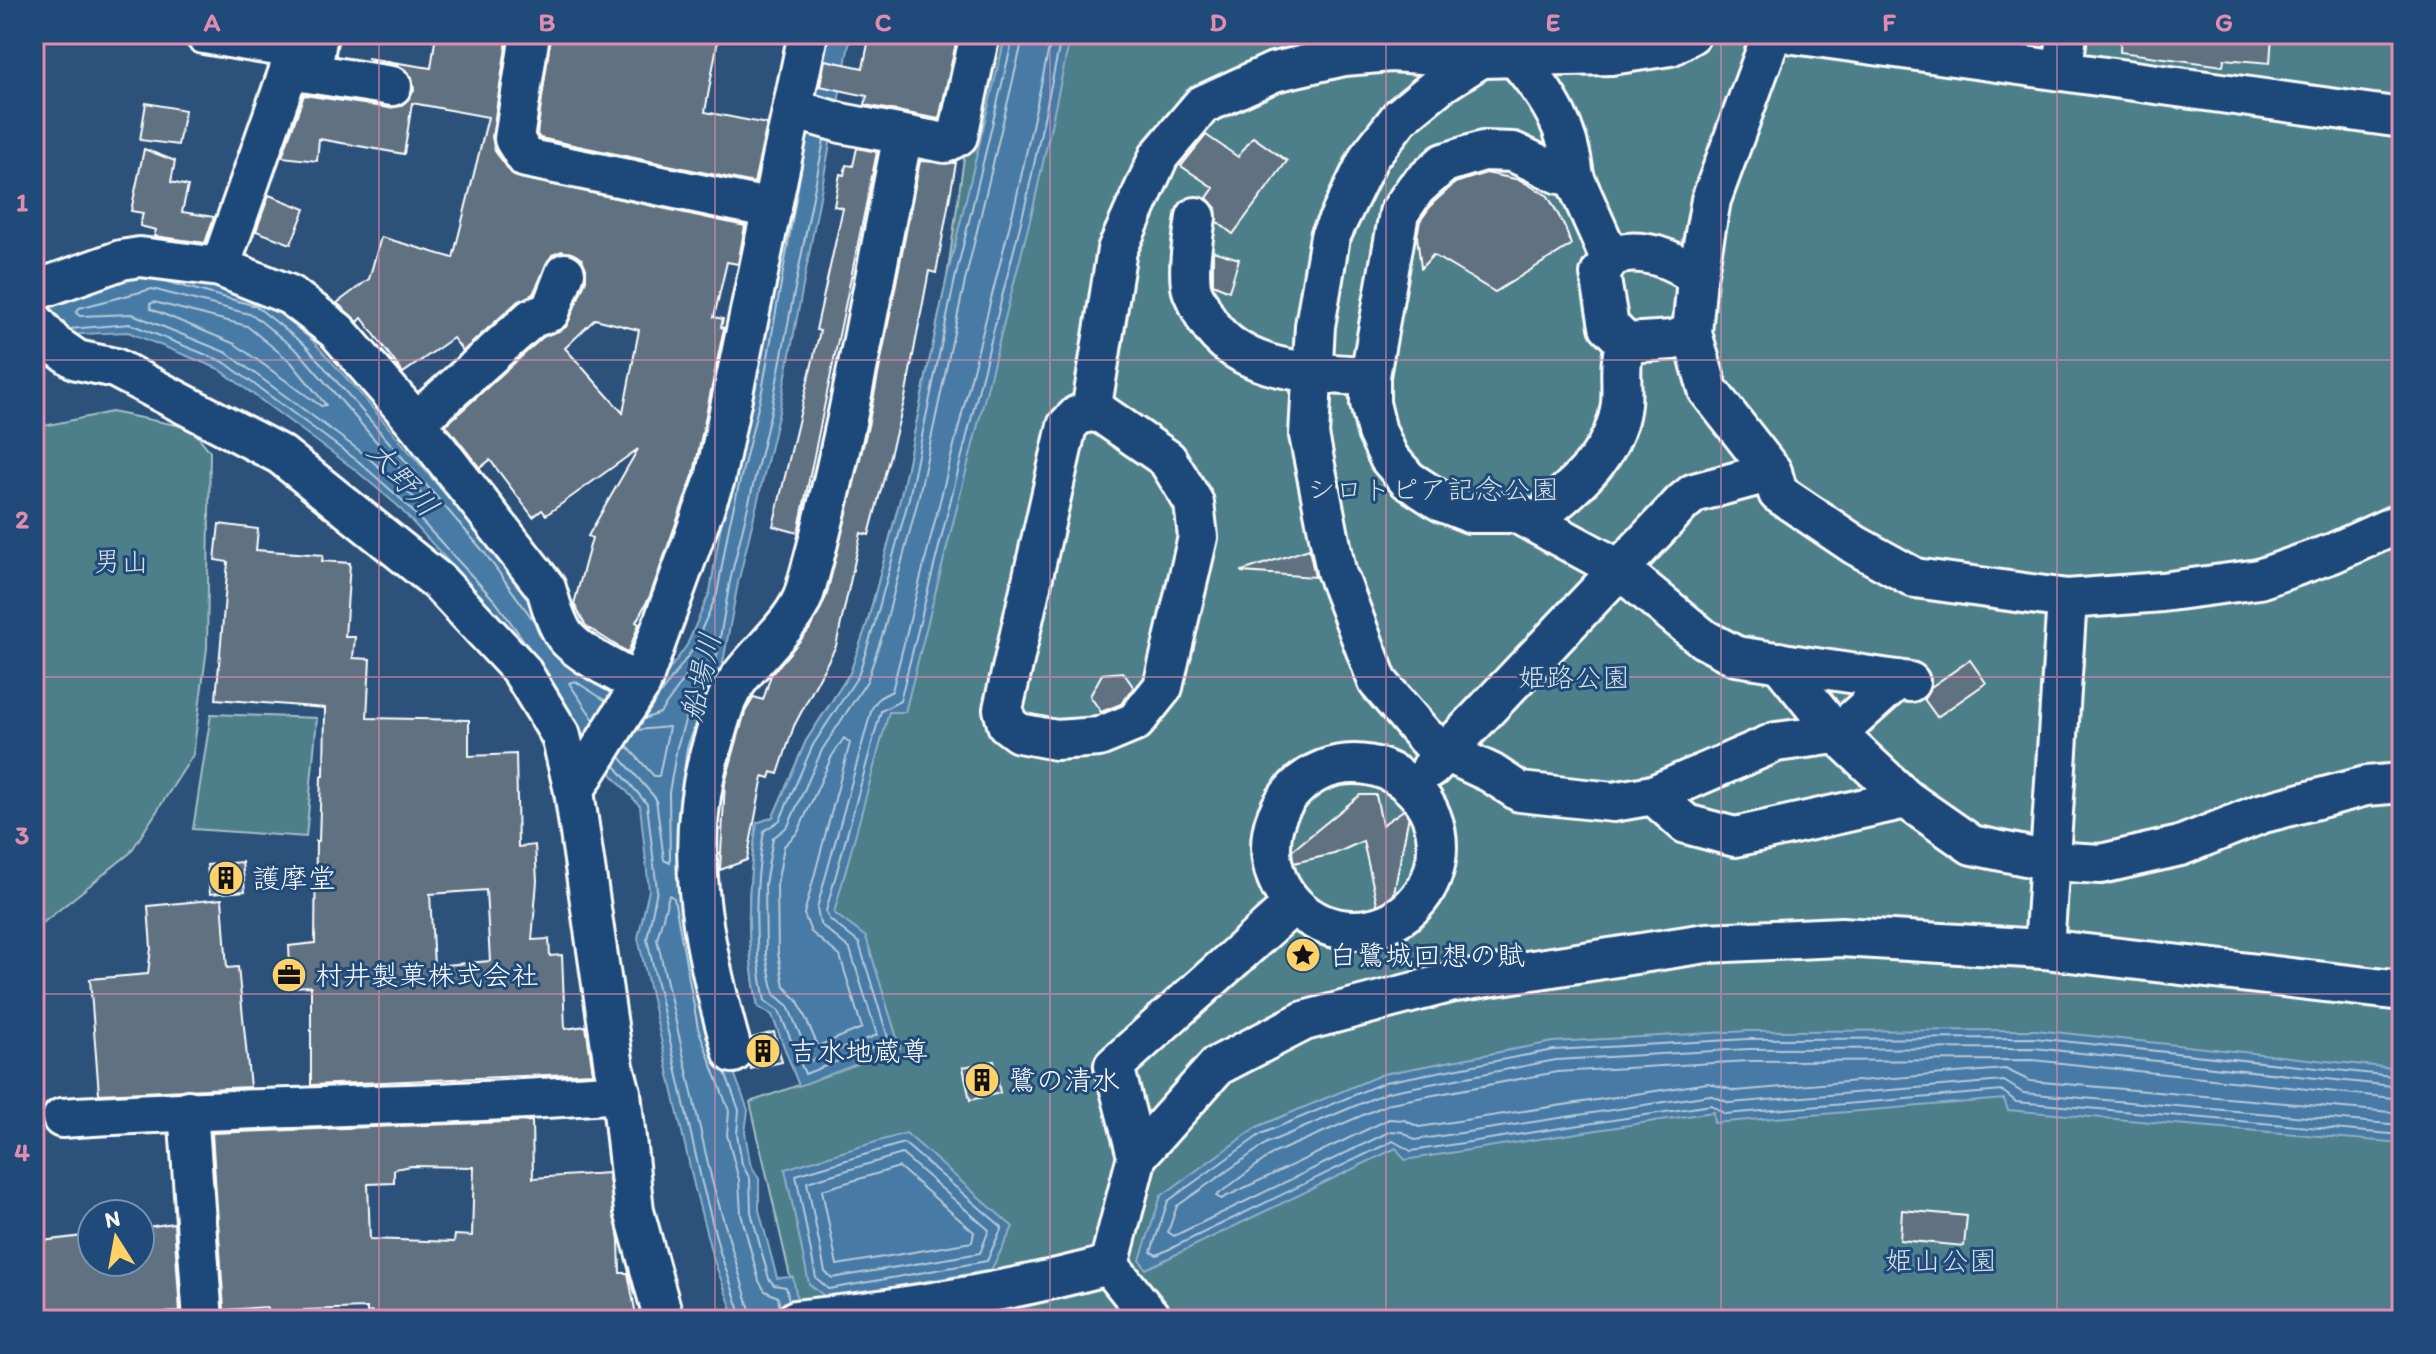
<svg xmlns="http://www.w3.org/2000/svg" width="2436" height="1354" font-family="Itim,'Klee One',sans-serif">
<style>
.green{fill:#4e7f8a;stroke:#a6bfc4;stroke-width:2}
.water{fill:#477aa4;stroke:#91afc8;stroke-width:2}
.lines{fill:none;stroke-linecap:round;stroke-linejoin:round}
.shore{stroke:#b5cadb;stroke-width:2}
.building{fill:#607181;stroke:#fff;stroke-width:2;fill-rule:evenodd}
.minor-casing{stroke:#fff;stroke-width:44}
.minor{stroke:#1f4a7a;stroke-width:38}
.grid{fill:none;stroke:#e08cad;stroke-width:2;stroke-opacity:0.55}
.labels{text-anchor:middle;stroke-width:6;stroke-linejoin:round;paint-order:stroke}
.park-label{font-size:28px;fill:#d3dfe2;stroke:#1f4a7a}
.poi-label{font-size:28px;fill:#fff;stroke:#1f4a7a;text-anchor:start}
.water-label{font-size:30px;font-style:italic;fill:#d1dee8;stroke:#1f4a7a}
.neatline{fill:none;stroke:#e08cad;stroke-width:3}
.grid-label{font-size:26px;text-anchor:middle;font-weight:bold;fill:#e08cad}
</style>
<rect width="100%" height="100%" fill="#2c527b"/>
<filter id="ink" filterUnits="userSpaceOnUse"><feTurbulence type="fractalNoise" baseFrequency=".0125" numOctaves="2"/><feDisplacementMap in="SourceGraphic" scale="16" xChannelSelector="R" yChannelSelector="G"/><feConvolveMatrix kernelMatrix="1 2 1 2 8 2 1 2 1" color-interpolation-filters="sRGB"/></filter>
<g filter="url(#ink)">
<g class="green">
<path d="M989,34H2402V1320H800L750,1102L799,1085L772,1015L758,1007C745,943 747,887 757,823L773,817L806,741L850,673L867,624L901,496L947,277L964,158Z"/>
<polygon points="111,412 191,428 210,451 207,648 193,755 130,853 34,930 34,428"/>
<polygon points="211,714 317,718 306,837 193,829"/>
</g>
<g class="water">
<polygon points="820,34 851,34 779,412 738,583 722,668 695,750 716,1024 748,1110 745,1132 750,1163 759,1179 759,1210 777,1278 793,1277 801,1320 736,1320 712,1255 694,1185 638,938 649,890 640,806 605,767 490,607 397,505 353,468 219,369 128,332 81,334 34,346 34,301 151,270 261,299 312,340 358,391 490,547 570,657 647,701 687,645 710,592 721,524 755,390"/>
<path d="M1006,34H1071L1034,204L905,712H889L834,913L866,937L900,1048L799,1086L772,1015L758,1007C745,943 747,887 757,823L773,817L806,741L850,673L867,624L901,496L947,277Z"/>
<polygon points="2035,1030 2402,1069 2402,1143 2008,1110 2004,1099 1714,1123 1713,1112 1405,1160 1396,1148 1146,1269 1140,1260 1161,1196 1257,1127 1383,1074 1553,1042 1748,1031"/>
<polygon points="906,1133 1013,1227 991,1270 827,1298 809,1284 785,1169"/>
</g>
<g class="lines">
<g class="shore">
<path d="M1014,34L955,279L909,498L874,626L858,676L813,745L780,820L764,831C754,890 753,943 765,1001L779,1011L805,1074L889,1041L859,943L829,919L826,911L881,711L900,701L1026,202L1062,34"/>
<polyline points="1024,34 965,281 918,500 884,630 867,681 822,750 788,826 773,838 765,884 766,955 774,994 788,1006 811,1061 877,1035 850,949 820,924 817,908 872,708 879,698 892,691 1016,200 1052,34"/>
<polyline points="164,281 256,306 306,346 484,552 534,621"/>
<polygon points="152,289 253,315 300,353 424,497 424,502 419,502 364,454 227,353 132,314 80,316 76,313 79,308"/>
<polygon points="154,302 247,326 291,362 326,405 321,406 235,344 151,309 150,304"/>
<polyline points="69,329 130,324 224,362 358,461 402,500 496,602 530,649"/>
<polyline points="651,707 693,649 717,594 729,526 762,391 803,159"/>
<polyline points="594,720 569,683 575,681 606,701"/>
<polygon points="844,738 850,743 804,914 811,932 840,956 862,1028 818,1046 798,1001 784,986 778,953 777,885 784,846 798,832 832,756"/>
<polyline points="627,746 654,776 659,776 669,727 637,730"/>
<polyline points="620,757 656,799 664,860 670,863 669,793 677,747 704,660 698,660 660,713 644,719"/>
<polyline points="615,766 647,804 657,890 647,939 702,1183 720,1252 743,1320"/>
<polyline points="680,801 687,748 715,666 730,581 771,411 824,140"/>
<polyline points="725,1072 739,1110 737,1134 742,1164 750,1179 751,1212 769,1279 774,1285 786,1287 789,1301"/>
<polyline points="2402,1077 2034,1038 1748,1039 1554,1050 1385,1082 1261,1134 1168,1201 1151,1252 1157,1255 1393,1141 1411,1151 1711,1105 1725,1114 2003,1091 2016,1102 2402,1135"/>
<polyline points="2402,1087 2034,1048 1748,1049 1556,1060 1388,1092 1267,1143 1177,1206 1168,1232 1174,1236 1391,1131 1403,1132 1415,1140 1710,1095 1730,1103 2004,1081 2023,1093 2402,1125"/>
<polyline points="2402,1099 2033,1060 1749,1061 1557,1072 1391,1103 1272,1154 1216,1196 1221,1199 1389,1119 1404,1120 1419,1127 1708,1083 1735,1091 2005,1069 2030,1081 2402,1113"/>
<polygon points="904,1143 1002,1227 987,1261 829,1289 816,1278 796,1175"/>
<polygon points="902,1154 989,1230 980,1253 832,1278 825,1272 807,1182"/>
<polygon points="899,1167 974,1232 972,1242 837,1265 822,1190"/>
<polyline points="753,1320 712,1181 657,939 669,895 674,898 698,1028 729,1111 727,1135 739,1180 741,1214 759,1281 765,1291 778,1297 780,1308"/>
</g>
</g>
<g class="building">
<path d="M436,34H508L492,137L495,151L514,176L745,226L738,264L727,262L714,317L723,319L721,327L724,328L694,473L650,596L636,622L639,624L628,653L586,626L574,604L592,538L588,536L638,449L546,515L542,510L533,517L490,460L480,468L446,425L543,337L566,327L586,280V269L582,259L562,251L552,255L533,294L517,302L463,351L453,338L403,373L362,318L358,322L337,303L369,279L381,237L453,258L488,117L412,103L404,154L319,139L317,161L282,157L304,95L389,108L401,106L414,90L412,77L396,64L367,58L431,68ZM595,319L639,330L623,413L565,348Z"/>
<polygon points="551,34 719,34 705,112 767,124 754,183 540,138 537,134"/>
<polygon points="870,34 958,34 939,119 865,105 867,96 820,86 825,60 863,68"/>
<polygon points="2121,34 2272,34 2270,63 2224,59 2223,66 2120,52"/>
<polygon points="146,103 185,110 178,145 140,140"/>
<polygon points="1206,135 1238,157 1253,137 1287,161 1233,234 1217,222 1216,208 1207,198 1214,188 1181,166"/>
<polygon points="857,148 877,152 798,533 773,526 820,331 816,330 843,208 834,206 840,174 844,175 846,165 853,166"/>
<polygon points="144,149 175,161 171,182 188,186 182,212 214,217 205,243 154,236 156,230 140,226 143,213 131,211"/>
<polygon points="920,161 956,163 936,273 929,271 905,398 869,535 861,533 836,646 794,726 778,774 772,772 770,778 763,776 747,860 720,870 725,783 745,712 754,697 763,700 771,675 809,630 826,597 868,426"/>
<polygon points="1486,173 1520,180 1548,196 1565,227 1571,245 1495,292 1433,255 1421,268 1417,236 1420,221 1433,203 1455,183"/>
<polygon points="269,195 305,209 291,244 256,231"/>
<polygon points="1213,251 1239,259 1229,291 1213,284"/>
<path d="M219,524L258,529L256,550L323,555L322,561L350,563L345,637H355L353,658L370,659L367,718L469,720V756L516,754L518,847L535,845L537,881L532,940L549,939L550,956L562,955L565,1029L586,1026L593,1073L311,1085V986L291,987L289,946L315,943L316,841H319L321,776H324L325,708L216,699L228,562L215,560ZM486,890L490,961L434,966L430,894Z"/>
<polygon points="1309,549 1315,577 1242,572 1242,571"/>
<polygon points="1970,660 1986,683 1937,717 1924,699 1931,687"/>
<polygon points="1123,672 1134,688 1121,704 1101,712 1090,696 1102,674"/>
<polygon points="1360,795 1376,795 1382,825 1411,805 1385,939 1363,841 1334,854 1271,868"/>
<polygon points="242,862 245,891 210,894 207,865"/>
<polygon points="222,899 227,968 238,967 250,1087 99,1094 90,979 148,974 151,948 148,906"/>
<polygon points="774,1032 782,1062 751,1069 754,1058 752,1038"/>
<polygon points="994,1061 1000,1093 970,1100 963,1067"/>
<path d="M532,1121L533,1178L608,1173L619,1240L620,1273H628L637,1320H371L372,1312L367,1313V1308L304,1310L305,1320H268L267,1307L224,1310L212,1133ZM411,1166L474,1167L472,1236L455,1235L454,1242L370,1239L368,1184L394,1183V1169Z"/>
<polygon points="1902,1210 1967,1216 1964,1246 1900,1240"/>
<polygon points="174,1223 180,1312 157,1313 158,1320 34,1320 34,1242 92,1235 92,1262 140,1262 140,1228"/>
</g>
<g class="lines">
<defs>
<g id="minor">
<polyline points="204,34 315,52"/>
<polyline points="530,34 514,139 526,158 772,209"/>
<polyline points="1772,34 1711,200 1697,278 1692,333 1708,390 1772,472 1778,493 1855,545 1915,578 2067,599 2162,592 2259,579 2333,553 2402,522"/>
<polyline points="1794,34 2402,118"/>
<path d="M1517,59C1549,96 1569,128 1574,177"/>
<polyline points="289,70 392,86"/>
<polyline points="2063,71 2067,34"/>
<polyline points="793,109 841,123 945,143 958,136 980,34"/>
<path d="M1196,217C1193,239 1188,264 1191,286C1192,294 1198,302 1201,309C1230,373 1308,373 1370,376"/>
<path d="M1610,258C1637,244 1676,259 1697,278"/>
<polyline points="220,267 289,70 315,52 318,34"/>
<path d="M34,291L121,260L140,257L220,267L290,295L337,331L416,422L546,588C551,604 555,622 565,636C578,653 621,675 641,684"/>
<polyline points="34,321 55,345 77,360 115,368 281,455 439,582 521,670 561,736 574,791 614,1067 621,1093 634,1211 664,1320"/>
<polyline points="1626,343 1673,340 1692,333"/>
<polygon points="1091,412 1102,414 1167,459 1194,503 1198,537 1163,687 1135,722 1099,737 1056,740 1019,733 1007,724 1003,709 1067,426 1078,415"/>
<polyline points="1091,412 1117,250 1159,156 1202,105 1274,72 1344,56 1391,52 1481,58 1611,55 1670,46 1691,34"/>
<polyline points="416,422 532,318 550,312 565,273"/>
<path d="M1553,504C1585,478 1616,448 1621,404C1623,381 1618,365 1626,343L1609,326L1600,274L1610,258L1574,177L1560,174L1513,152L1483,151L1444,163L1416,188L1399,213L1370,376V403L1377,432L1389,458L1408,480L1442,502L1470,513H1516L1619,569L1704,639L1736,656L1910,682"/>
<polyline points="1336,571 1309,435 1315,326 1330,237 1369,157 1400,117 1439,85 1481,58"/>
<polyline points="1339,579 1378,682 1425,737 1446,752 1491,773 1520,792 1613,802 1653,795 1686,824 1735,837 1906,799"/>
<polyline points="1779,662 1837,734 1906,799 1972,845 2050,861 2101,864 2180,846 2260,814 2366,786 2402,783"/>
<circle cx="1354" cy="847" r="83"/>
<polyline points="1431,768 1683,502 1694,493 1772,472"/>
<polyline points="574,791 641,684 715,479 808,34"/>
<polyline points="1653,795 1776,742 1837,734 1897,680"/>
<polyline points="2044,949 2067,599"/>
<path d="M733,1053C703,949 680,845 714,739C719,724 722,707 730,693C746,661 796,625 805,591C847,442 872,287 903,135"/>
<polyline points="188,1110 203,1320"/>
<path d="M62,1118C249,1106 435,1107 621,1093"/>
<polyline points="1137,1156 1114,1066 1293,905"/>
<polyline points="1109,1265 1137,1156 1217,1066 1304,1021 1449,983 1706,943 1841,937 2044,949 2402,991"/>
<polyline points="1109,1265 1153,1320"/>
<path d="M796,1320C902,1309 1006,1293 1109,1265"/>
</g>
</defs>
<use href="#minor" class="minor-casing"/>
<use href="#minor" class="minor"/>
</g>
</g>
<path class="grid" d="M379,34V1320M715,34V1320M1050,34V1320M1386,34V1320M1721,34V1320M2057,34V1320M34,360H2402M34,677H2402M34,994H2402"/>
<defs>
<symbol id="building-disc" viewBox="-11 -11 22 22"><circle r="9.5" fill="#ffd166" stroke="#1f4a7a"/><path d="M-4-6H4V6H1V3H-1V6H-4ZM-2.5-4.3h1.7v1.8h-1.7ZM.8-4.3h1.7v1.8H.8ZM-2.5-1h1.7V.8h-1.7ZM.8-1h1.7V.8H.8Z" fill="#111"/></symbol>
<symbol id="sight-disc" viewBox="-11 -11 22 22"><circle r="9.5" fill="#ffd166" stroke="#1f4a7a"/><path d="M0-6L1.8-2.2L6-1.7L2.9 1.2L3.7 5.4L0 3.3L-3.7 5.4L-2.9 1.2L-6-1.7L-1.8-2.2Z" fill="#111"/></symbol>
<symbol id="office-disc" viewBox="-11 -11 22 22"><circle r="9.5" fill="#ffd166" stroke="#1f4a7a"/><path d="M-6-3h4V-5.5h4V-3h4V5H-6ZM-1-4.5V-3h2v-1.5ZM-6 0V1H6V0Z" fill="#111"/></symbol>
</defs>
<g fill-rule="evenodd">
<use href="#building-disc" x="206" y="858" width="40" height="40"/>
<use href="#sight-disc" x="1283" y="935" width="40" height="40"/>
<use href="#office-disc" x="269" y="955" width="40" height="40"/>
<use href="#building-disc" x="743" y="1031" width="40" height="40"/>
<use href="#building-disc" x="962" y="1060" width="40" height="40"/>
</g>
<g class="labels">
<g class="park-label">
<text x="1433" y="499">シロトピア記念公園</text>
<text x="121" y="571">男山</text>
<text x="1574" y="687">姫路公園</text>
<text x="1941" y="1270">姫山公園</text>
</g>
<g class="poi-label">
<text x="252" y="888">護摩堂</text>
<text x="1329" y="965">白鷺城回想の賦</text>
<text x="315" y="985">村井製菓株式会社</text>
<text x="789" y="1061">吉水地蔵尊</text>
<text x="1008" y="1090">鷺の清水</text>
</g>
<g class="water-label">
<text transform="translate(403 479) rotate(48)" y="10">大野川</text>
<text transform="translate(701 677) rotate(-77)" y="10">船場川</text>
</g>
</g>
<rect width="2436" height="1354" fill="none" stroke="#1f4a7a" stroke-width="88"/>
<g transform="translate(116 1238) rotate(349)"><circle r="38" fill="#1f4a7a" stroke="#7992af" stroke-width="2"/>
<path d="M0-6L14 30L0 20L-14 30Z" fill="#ffd166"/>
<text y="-12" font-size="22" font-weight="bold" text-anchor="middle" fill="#ffffff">N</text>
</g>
<rect x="44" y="44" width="2348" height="1266" class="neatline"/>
<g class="grid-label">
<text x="212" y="31">A</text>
<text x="547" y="31">B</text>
<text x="883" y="31">C</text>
<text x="1218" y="31">D</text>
<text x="1553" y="31">E</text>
<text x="1889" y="31">F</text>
<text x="2224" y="31">G</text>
<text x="22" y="211">1</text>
<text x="22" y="528">2</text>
<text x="22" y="844">3</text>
<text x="22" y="1161">4</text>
</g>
</svg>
